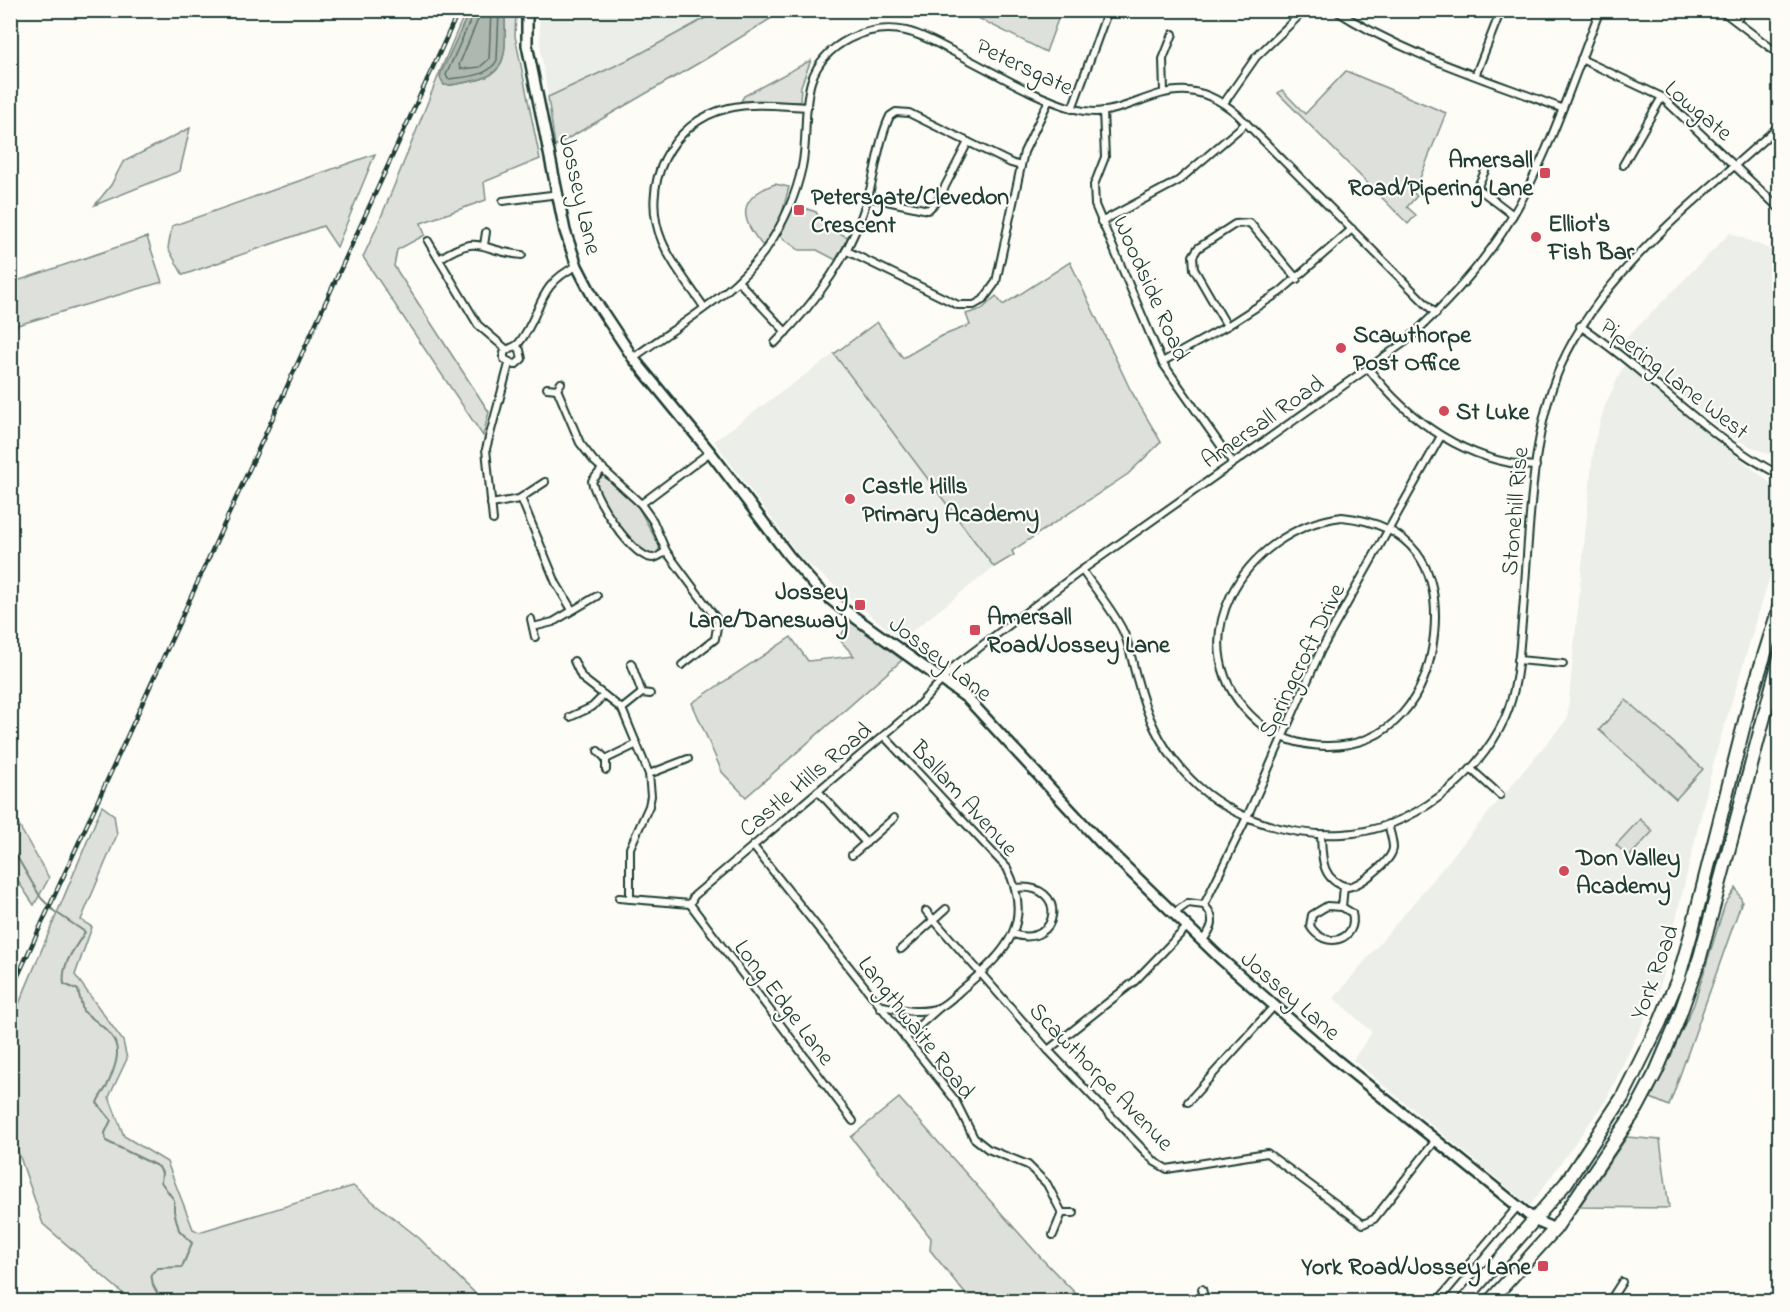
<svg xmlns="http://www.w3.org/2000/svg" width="1790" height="1312" font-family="'Indie Flower',sans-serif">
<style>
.built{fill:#eceee9}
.green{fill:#dde0db;stroke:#7e8e88;stroke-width:1.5}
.water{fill:#aeb8b1;stroke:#75877f;stroke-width:1.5}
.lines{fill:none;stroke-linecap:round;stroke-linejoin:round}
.shore{stroke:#586e66;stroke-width:1.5}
.stream{stroke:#75877f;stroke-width:2}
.street-casing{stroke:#1f3d34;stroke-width:10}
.secondary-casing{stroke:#1f3d34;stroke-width:14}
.highway-casing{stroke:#1f3d34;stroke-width:16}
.street{stroke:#fdfcf7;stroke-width:6}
.secondary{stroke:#fdfcf7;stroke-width:9}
.highway{stroke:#fdfcf7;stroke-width:12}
.rail-casing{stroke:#1f3d34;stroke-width:4.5}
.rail{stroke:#fdfcf7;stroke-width:2;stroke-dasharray:7;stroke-linecap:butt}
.poi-dot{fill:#d1495b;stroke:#fdfcf7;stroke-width:2}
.labels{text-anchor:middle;stroke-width:4.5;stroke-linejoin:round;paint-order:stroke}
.street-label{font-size:24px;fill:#1f3d34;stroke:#fdfcf7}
.poi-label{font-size:24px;font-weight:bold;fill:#1f3d34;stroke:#fdfcf7;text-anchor:start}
</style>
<rect width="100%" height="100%" fill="#fdfcf7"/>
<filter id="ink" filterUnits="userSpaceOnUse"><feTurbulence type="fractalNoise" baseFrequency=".0167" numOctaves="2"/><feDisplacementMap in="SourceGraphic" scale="12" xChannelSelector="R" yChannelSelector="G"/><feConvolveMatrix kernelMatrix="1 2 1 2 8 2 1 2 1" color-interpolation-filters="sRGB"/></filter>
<g filter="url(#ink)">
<g class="built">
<polygon points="539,11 718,11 634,57 548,97 541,53"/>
<polygon points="1730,233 1779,253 1779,459 1737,440 1618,347"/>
<polygon points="834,354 994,567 901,640 801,558 714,441"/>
<polygon points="1624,365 1779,490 1779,547 1716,753 1659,989 1606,1100 1530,1206 1353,1060 1372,1032 1334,998 1567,719 1594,444 1605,406"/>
</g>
<g class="green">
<path d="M466,11H470L462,27L444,85C453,86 463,83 472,81C513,75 504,43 505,11H516L515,36L540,159L484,182L486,200L421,223L425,235L397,250L394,266L489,412L483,436L363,257C401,177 429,92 466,11Z"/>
<polygon points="718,11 783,11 704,60 555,146 548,97 634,57"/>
<polygon points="964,11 1061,11 1046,52"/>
<polygon points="811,60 801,86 800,102 741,101 744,96"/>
<polygon points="1346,71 1446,113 1414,193 1417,196 1407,207 1416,215 1408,224 1278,93 1282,90 1305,114"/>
<polygon points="190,128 180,171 95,205 111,185 123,162"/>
<polygon points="375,154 337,247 323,226 183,275 168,248 172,226"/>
<path d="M775,184L789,187L781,217L763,246C739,219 737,198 775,184Z"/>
<polygon points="795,205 816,212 826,228 848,237 836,260 817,250 799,250 780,236"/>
<polygon points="147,237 162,282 11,327 11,283"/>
<polygon points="1070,262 1130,389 1161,442 1128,474 1012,551 1014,555 994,567 834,354 877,322 903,358 939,337 970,325 966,314 982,309 996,296 1003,305"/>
<path d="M604,476L638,507L660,547L656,555C630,555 604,503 595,483V479Z"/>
<polygon points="850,620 902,660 746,797 722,772 692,703 791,637 808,661 854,656 839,639"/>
<polygon points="1626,700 1703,769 1676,799 1599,730"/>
<polygon points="102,806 114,815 117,835 81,920 92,927 75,975 123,1041 127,1059 109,1097 124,1136 167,1162 193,1229 199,1232 353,1186 419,1238 483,1301 55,1301 127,1297 43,1224 10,1128 11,1023"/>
<polygon points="10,810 49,878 34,905 11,871"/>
<polygon points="1640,819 1653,831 1629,857 1616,845"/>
<polygon points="1736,888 1742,901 1669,1106 1651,1098 1694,1004 1725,904"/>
<polygon points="899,1098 1042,1259 1083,1301 971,1301 930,1250 931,1238 851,1137"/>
<polygon points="1627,1137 1660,1140 1669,1208 1579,1207"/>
</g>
<path class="water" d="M470,10L505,11C504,43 513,75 472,81C463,83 453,86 444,85L440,77L441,73Z"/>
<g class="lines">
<g class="shore">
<path d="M475,10L446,75L448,79C465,77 489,77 497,60L499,10"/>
<polyline points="482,10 459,65 461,69 480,67 489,59 491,10"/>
</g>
<path class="stream" d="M10,845L41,898L54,911L85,932C75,948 61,964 64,984L78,990L83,1011C118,1038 126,1044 107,1086C104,1092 99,1096 97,1103L111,1120L105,1133L106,1141L159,1167L162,1173L161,1182L174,1200V1211L179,1230L192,1243L182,1267L158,1268L151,1274L153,1285L162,1302"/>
<defs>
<g id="street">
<path d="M1335,10C1403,54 1486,79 1561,108"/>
<polyline points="1721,10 1780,55"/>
<polyline points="1736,21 1744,10"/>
<polyline points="1581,59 1662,97 1780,209"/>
<polyline points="1476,74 1501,10"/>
<polyline points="1164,92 1163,59 1173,34"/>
<polyline points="1224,103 1256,57 1305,10"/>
<polyline points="1072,109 1108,10"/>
<polyline points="1103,111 1105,157 1094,185 1095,205 1162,362 1233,463"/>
<polyline points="1623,165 1662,97"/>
<polyline points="1485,171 1478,186 1479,189 1513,215"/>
<polyline points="868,197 928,210 938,200 968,142"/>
<polyline points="503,201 559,194"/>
<polyline points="1101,222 1178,181 1246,123"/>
<polyline points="428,241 478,325 506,349"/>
<polyline points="484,245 486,232"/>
<polyline points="847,251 958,305 974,305 983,300 996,282 1024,152 1049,100"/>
<path d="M439,259C481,232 479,251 522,255"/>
<polyline points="738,281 786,332"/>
<path d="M704,307C690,286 672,265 662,241C639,186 670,121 729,108C754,102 782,106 807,107"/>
<polyline points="1227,326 1194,269 1193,256 1198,248 1235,224 1250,223 1297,279"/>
<path d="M1580,326C1650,372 1705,437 1780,475"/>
<path d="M775,343C817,301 851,255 868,197C876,171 878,141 890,116L896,112L909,113L1011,163L1021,166"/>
<path d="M516,346L520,350L522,359L515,365L504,359V353C509,346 514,349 519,343C543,312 536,285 577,266"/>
<path d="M633,358C679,324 736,294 768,246C784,222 796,195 802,167C808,139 803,109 811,82C823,43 869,23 906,31C924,35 940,45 956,53C994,72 1033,97 1075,109C1132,127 1169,56 1237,114L1436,314"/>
<polyline points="1162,362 1227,326 1280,292 1352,229"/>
<path d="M1368,368C1408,421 1468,463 1536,466"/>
<polyline points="547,388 557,389 561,383"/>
<polyline points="557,389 580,443 594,461 641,504 653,521 666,551 718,621 715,639 682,665"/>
<path d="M603,468L592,481C595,499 632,558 653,558C657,558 662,554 666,551"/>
<polyline points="521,498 556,583 572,610"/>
<polyline points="491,504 519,499 545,482"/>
<polyline points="641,504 710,452"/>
<path d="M1342,517C1412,524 1441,567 1434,635C1428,696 1392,747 1326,746C1302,746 1276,738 1258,722C1171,647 1244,529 1342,517Z"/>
<polyline points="493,520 486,449 509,364"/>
<path d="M1082,570C1095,589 1111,608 1122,629C1130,644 1132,663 1137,679C1146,714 1159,744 1183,771C1222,816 1284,837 1342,834C1377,832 1411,818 1439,797C1466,778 1491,749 1505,718C1518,688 1519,654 1522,622C1530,540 1528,440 1561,365C1604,268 1703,196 1780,125"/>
<polyline points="531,619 535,637"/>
<polyline points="533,627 553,622 597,596"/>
<polyline points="1518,660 1563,664"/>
<polyline points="574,661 582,678 622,709 649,774 651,796 649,806 630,848 630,899"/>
<polyline points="631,663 642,693 650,694"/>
<polyline points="622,709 642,693"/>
<polyline points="570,717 592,707 604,695"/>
<polyline points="598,751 606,759 606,770"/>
<polyline points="606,759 637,744"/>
<polyline points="1471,769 1500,795"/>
<polyline points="649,774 688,759"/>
<polyline points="818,791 866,843"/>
<path d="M1321,835C1322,858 1321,881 1348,887C1361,885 1392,861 1393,848C1393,840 1390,832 1388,824"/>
<polyline points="753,846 955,1100 974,1138 988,1149 1028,1165 1047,1184 1062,1213"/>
<polyline points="852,855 894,818"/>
<polyline points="619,898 690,904"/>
<path d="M690,904L694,896L916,708L956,665L1082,570L1405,342C1441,309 1475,274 1502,233C1546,166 1571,84 1600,10"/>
<polyline points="690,904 853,1121"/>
<polyline points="1204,905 1247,817 1321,650 1441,436"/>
<path d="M1342,907L1327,906L1312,915L1310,926C1325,951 1359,940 1352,913L1342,907L1344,886"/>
<polyline points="926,911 1048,1050 1155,1162 1167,1169 1267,1153 1363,1224 1374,1219 1436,1140"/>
<path d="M1173,914L1188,903L1204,905C1217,918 1213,928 1202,941"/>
<path d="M1013,934C1060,950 1070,881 1015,888"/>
<polyline points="901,949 946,909"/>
<path d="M880,1008L883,1006C901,1010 920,1014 938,1008C948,1004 959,991 967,985C1007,951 1034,922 1007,868L884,736"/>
<polyline points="905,1038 939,1008"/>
<polyline points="1048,1050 1135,981 1187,927"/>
<polyline points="1188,1102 1275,1005"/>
<polyline points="1053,1235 1062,1213 1074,1213"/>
<polyline points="1202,1289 1205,1300 1213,1302"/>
<polyline points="1145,1301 1146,1302"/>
<polyline points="1437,1302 1518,1206"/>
<polyline points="1609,1302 1622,1282"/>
</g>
<polyline id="secondary" points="527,10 527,45 565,231 577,266 594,299 633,358 710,452 789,556 818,589 839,606 967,698 1101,843 1221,959 1334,1058 1536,1221 1555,1229"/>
<g id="highway">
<polyline points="1463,1302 1566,1183 1622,1098 1660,1022 1679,976 1691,934 1750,701 1780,605"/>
<polyline points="1489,1302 1555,1229 1637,1108 1656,1072 1676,1025 1700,957 1780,657"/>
</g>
</defs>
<use href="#street" class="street-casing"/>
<use href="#secondary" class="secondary-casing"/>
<use href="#highway" class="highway-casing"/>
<use href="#street" class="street"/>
<use href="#secondary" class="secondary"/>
<use href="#highway" class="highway"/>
<defs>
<polyline id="rail" points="10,993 459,10"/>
</defs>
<use href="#rail" class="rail-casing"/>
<use href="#rail" class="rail"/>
</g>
</g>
<g class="poi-dot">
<rect x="1539" y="167" width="12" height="12" rx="3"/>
<rect x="793" y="204" width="12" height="12" rx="3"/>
<circle cx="1536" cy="237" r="6"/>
<circle cx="1341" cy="348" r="6"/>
<circle cx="1444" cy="411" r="6"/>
<circle cx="850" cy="499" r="6"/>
<rect x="854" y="599" width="12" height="12" rx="3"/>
<rect x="969" y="624" width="12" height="12" rx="3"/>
<circle cx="1564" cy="871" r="6"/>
<rect x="1537" y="1260" width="12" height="12" rx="3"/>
</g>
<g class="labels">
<g class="street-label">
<text transform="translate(1025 66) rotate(25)" y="8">Petersgate</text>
<text transform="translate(1699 110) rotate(40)" y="8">Lowgate</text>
<text transform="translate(581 194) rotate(77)" y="8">Jossey Lane</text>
<text transform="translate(1152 288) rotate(66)" y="8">Woodside Road</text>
<text transform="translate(1675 378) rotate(38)" y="8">Pipering Lane West</text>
<text transform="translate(1262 421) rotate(-35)" y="8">Amersall Road</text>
<text transform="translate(1514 511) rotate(-85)" y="8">Stonehill Rise</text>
<text transform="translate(941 658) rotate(38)" y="8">Jossey Lane</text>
<text transform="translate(1301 660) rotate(-64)" y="8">Springcroft Drive</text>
<text transform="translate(805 779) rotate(-40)" y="8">Castle Hills Road</text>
<text transform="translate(965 798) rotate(48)" y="8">Ballam Avenue</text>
<text transform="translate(1654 972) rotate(-70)" y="8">York Road</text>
<text transform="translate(1291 995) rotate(41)" y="8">Jossey Lane</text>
<text transform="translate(785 1002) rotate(53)" y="8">Long Edge Lane</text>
<text transform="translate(917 1027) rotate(52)" y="8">Langthwaite Road</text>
<text transform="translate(1102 1076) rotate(46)" y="8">Scawthorpe Avenue</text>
</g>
<g class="poi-label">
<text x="1533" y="167" text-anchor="end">Amersall<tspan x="1533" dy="28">Road/Pipering Lane</tspan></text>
<text x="811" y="204">Petersgate/Clevedon<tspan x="811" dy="28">Crescent</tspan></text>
<text x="1548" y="231">Elliot's<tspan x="1548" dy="28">Fish Bar</tspan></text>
<text x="1353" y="342">Scawthorpe<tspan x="1353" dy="28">Post Office</tspan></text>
<text x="1456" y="419">St Luke</text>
<text x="862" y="493">Castle Hills<tspan x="862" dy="28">Primary Academy</tspan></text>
<text x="848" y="599" text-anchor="end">Jossey<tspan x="848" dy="28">Lane/Danesway</tspan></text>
<text x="987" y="624">Amersall<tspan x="987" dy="28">Road/Jossey Lane</tspan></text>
<text x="1576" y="865">Don Valley<tspan x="1576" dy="28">Academy</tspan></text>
<text x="1531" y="1274" text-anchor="end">York Road/Jossey Lane</text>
</g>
</g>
<rect width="1790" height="1312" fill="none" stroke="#fdfcf7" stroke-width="36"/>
<rect x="18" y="18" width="1754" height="1276" fill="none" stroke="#1f3d34" stroke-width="2" filter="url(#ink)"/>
</svg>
